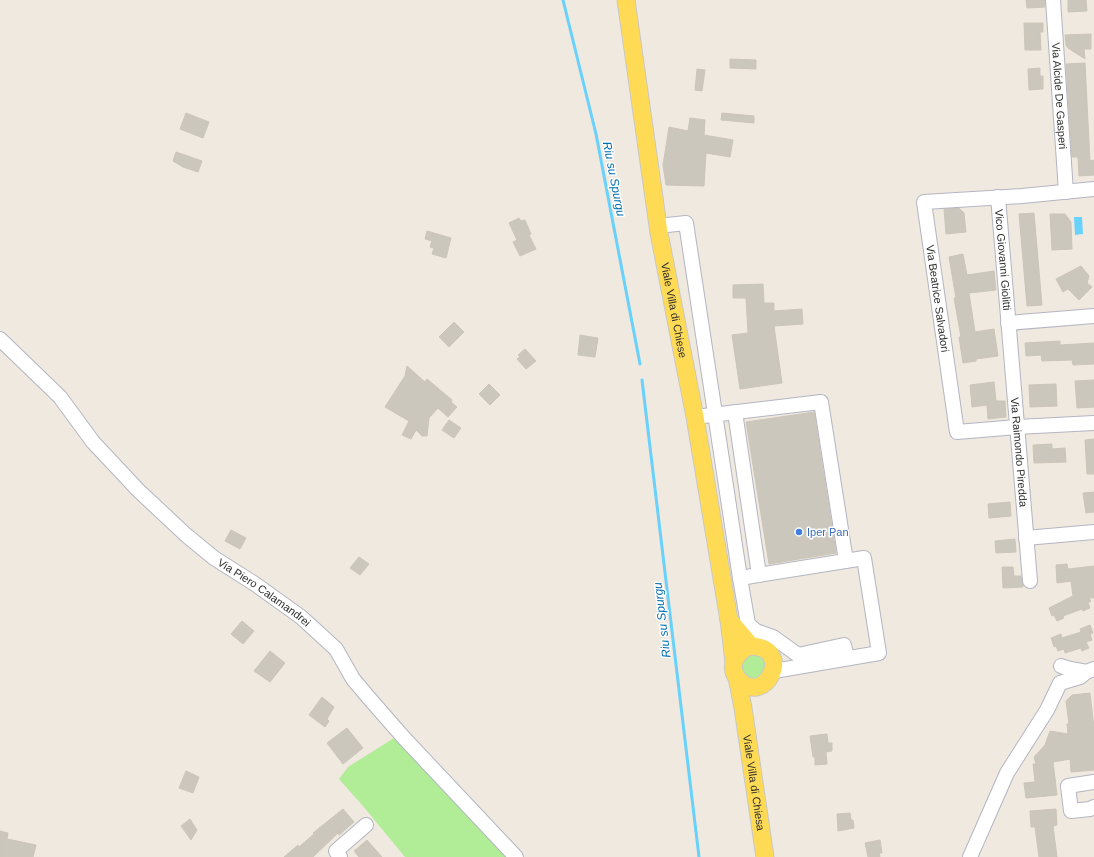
<svg xmlns="http://www.w3.org/2000/svg" width="1094" height="857" font-family="Helvetica,sans-serif">
<style>
.green{fill:#b1ec96}
.water{fill:#68d1fc}
.lines{fill:none;stroke-linecap:round;stroke-linejoin:round}
.stream{stroke:#68d1fc;stroke-width:3}
.building{fill:#cbc7bd;stroke:#ccc5b8}
.minor-casing{stroke:#b3b5c2;stroke-width:16}
.major-casing{stroke:#c8c8c8;stroke-width:19}
.minor{stroke:#fff;stroke-width:14}
.major{stroke:#ffdb55;stroke-width:17}
.shop-dot{fill:#3f7fe0;stroke:#fff;stroke-width:1.5}
.labels{text-anchor:middle;stroke-width:3;stroke-linejoin:round;paint-order:stroke}
.street-label{font-size:11px;fill:#2d2d2d;stroke:#fff}
.shop-label{font-size:11px;fill:#366cbe;stroke:#fff;text-anchor:start}
.water-label{font-size:12px;font-style:italic;fill:#006eaf;stroke:#fff}
</style>
<rect width="100%" height="100%" fill="#f0e9df"/>
<g class="green">
<circle cx="753" cy="666" r="12"/>
<polygon points="394,738 509,857 405,857 363,806 339,779 348,767"/>
</g>
<polygon class="water" points="1074,217 1082,217 1083,234 1075,235"/>
<g class="lines">
<g class="stream">
<polyline points="563,0 596,134 640,364"/>
<polyline points="642,380 699,857"/>
</g>
</g>
<g class="building">
<polygon points="1026,0 1045,0 1045,7 1027,8"/>
<polygon points="1068,0 1086,0 1087,11 1068,12"/>
<polygon points="1024,23 1043,23 1043,32 1040,32 1041,50 1025,50"/>
<polygon points="1091,34 1091,49 1084,49 1085,59 1068,48 1066,45 1065,35"/>
<polygon points="730,59 756,60 756,69 730,68"/>
<polygon points="1085,63 1090,161 1094,160 1094,175 1079,176 1078,157 1072,157 1066,64"/>
<polygon points="1040,68 1040,76 1043,76 1043,89 1029,90 1028,69"/>
<polygon points="697,69 705,70 702,91 695,90"/>
<polygon points="186,113 209,122 203,138 180,129"/>
<polygon points="722,113 754,116 754,123 721,120"/>
<polygon points="690,118 705,120 704,135 733,140 730,157 706,153 704,186 666,185 663,165 669,127 688,131"/>
<polygon points="176,152 202,161 198,172 183,167 173,161"/>
<polygon points="959,208 964,213 966,232 946,234 944,209"/>
<polygon points="1034,213 1042,305 1027,306 1019,214"/>
<polygon points="1050,214 1065,214 1071,222 1072,249 1052,250"/>
<polygon points="519,218 521,221 525,220 531,234 529,235 536,249 520,256 513,242 517,240 509,223"/>
<polygon points="427,231 451,238 446,258 432,254 434,248 430,247 432,241 425,239"/>
<polygon points="963,254 967,275 994,271 996,290 969,293 975,332 994,329 998,356 976,359 976,361 963,363 959,337 961,337 954,298 956,298 949,257"/>
<polygon points="1081,266 1089,276 1087,283 1092,287 1079,300 1068,289 1063,292 1056,279"/>
<polygon points="763,284 764,303 774,303 774,311 802,309 803,324 774,326 782,383 740,389 732,335 748,333 746,298 733,298 733,285"/>
<polygon points="454,322 464,332 449,347 439,337"/>
<polygon points="580,335 598,338 595,357 578,355"/>
<polygon points="1060,341 1060,345 1094,343 1094,364 1073,365 1072,360 1042,361 1041,355 1026,356 1025,343"/>
<polygon points="525,349 536,361 526,369 517,359 520,357 518,355"/>
<polygon points="407,366 425,382 427,379 452,400 451,402 457,407 448,417 438,408 429,418 427,436 422,436 416,430 411,439 402,435 409,421 385,407 405,376"/>
<polygon points="1094,380 1094,407 1077,408 1075,381"/>
<polygon points="994,382 996,401 1005,401 1006,417 988,419 987,405 972,407 970,385"/>
<polygon points="489,384 500,395 490,405 479,394"/>
<polygon points="1056,384 1057,406 1030,407 1029,385"/>
<polygon points="814,412 836,553 769,564 746,422"/>
<polygon points="449,420 461,428 454,438 442,430"/>
<polygon points="1094,439 1094,474 1087,474 1085,440"/>
<polygon points="1052,444 1052,449 1065,448 1066,462 1034,463 1033,445"/>
<polygon points="1094,492 1094,512 1086,513 1083,493"/>
<polygon points="1010,502 1011,516 989,518 988,504"/>
<polygon points="231,530 246,538 240,549 225,541"/>
<polygon points="1015,539 1016,552 996,553 995,541"/>
<polygon points="359,557 369,564 360,575 350,568"/>
<polygon points="1067,564 1068,569 1094,566 1094,598 1089,598 1091,601 1088,603 1090,608 1083,611 1082,609 1063,616 1064,618 1057,621 1054,615 1052,616 1049,608 1073,596 1071,581 1057,583 1056,565"/>
<polygon points="1002,567 1013,567 1014,576 1021,576 1023,587 1003,588"/>
<polygon points="242,621 254,631 243,644 231,634"/>
<polygon points="1090,625 1093,633 1090,634 1092,640 1086,642 1089,648 1082,651 1081,648 1065,653 1064,649 1058,651 1056,646 1054,647 1051,638 1061,634 1062,638 1081,632 1080,629"/>
<polygon points="270,651 285,663 270,682 254,671"/>
<polygon points="1090,693 1094,728 1094,770 1071,772 1070,759 1053,762 1057,795 1026,798 1024,783 1035,782 1033,764 1036,764 1034,757 1045,745 1050,731 1068,734 1067,724 1069,724 1066,701 1072,695"/>
<polygon points="322,697 334,707 327,719 329,721 325,727 309,715"/>
<polygon points="347,728 363,748 343,764 327,743"/>
<polygon points="827,734 828,743 832,743 832,751 826,752 827,764 815,765 815,757 813,757 810,736"/>
<polygon points="186,771 199,777 193,793 179,788"/>
<polygon points="343,809 354,822 339,835 338,833 313,857 284,857 298,845 299,847 314,834 313,833"/>
<polygon points="1056,809 1057,825 1053,826 1057,857 1039,857 1035,827 1031,827 1030,811"/>
<polygon points="850,813 851,820 853,820 854,828 838,831 837,814"/>
<polygon points="190,819 197,830 191,840 181,826"/>
<polygon points="0,831 8,833 7,839 36,845 33,857 0,857"/>
<polygon points="367,840 382,857 359,857 354,851"/>
<polygon points="880,840 882,853 879,853 880,857 868,857 865,843"/>
</g>
<g class="lines">
<defs>
<g id="minor">
<path id="s1" d="M1053,0L1066,192"/>
<path id="s2" d="M1094,189L1022,196L924,202L957,432L1017,427L1094,423"/>
<path id="s3" d="M998,197L1030,581"/>
<polyline points="658,226 686,223 740,578 748,624 756,631 773,637 798,655 844,645 847,657"/>
<polyline points="1008,323 1094,316"/>
<path id="s4" d="M0,339L60,397L93,442L138,490L186,535L214,558L255,584L301,617L336,649L353,679L369,698L404,738L516,857"/>
<polyline points="735,412 759,575"/>
<polyline points="695,417 821,402 846,561"/>
<polyline points="1026,538 1094,532"/>
<polyline points="740,578 864,558 879,653 774,671"/>
<path d="M1061,666C1069,670 1077,669 1086,672"/>
<polyline points="1094,782 1068,786 1071,811 1090,809 1094,807"/>
<polyline points="340,857 336,851 366,825"/>
<polyline points="970,857 1007,773 1047,710 1060,683 1080,677 1086,672 1094,669"/>
</g>
<g id="major">
<path id="s5" d="M626,0L659,233L695,417L729,620L734,662"/>
<path d="M729,620L751,646C796,648 764,709 738,679C727,666 737,650 751,646"/>
<path id="s6" d="M737,677L743,708L765,857"/>
</g>
</defs>
<use href="#minor" class="minor-casing"/>
<use href="#major" class="major-casing"/>
<use href="#minor" class="minor"/>
<use href="#major" class="major"/>
</g>
<circle class="shop-dot" cx="799" cy="532" r="4"/>
<g class="labels">
<g class="street-label">
<text dy="4" stroke="none"><textPath href="#s1" startOffset="96">Via Alcide De Gasperi</textPath></text>
<text dy="4" stroke="none"><textPath href="#s3" startOffset="63">Vico Giovanni Giolitti</textPath></text>
<text dy="4" stroke="none"><textPath href="#s2" startOffset="268">Via Beatrice Salvadori</textPath></text>
<text dy="4" stroke="none"><textPath href="#s5" startOffset="314">Viale Villa di Chiese</textPath></text>
<text dy="4" stroke="none"><textPath href="#s3" startOffset="256">Via Raimondo Piredda</textPath></text>
<text dy="4" stroke="none"><textPath href="#s4" startOffset="368">Via Piero Calamandrei</textPath></text>
<text dy="4" stroke="none"><textPath href="#s6" startOffset="107">Viale Villa di Chiesa</textPath></text>
</g>
<g class="shop-label">
<text x="807" y="536">Iper Pan</text>
</g>
<g class="water-label">
<text transform="translate(614 179) rotate(79)" y="4">Riu su Spurgu</text>
<text transform="translate(662 620) rotate(-97)" y="4">Riu su Spurgu</text>
</g>
</g>
</svg>
